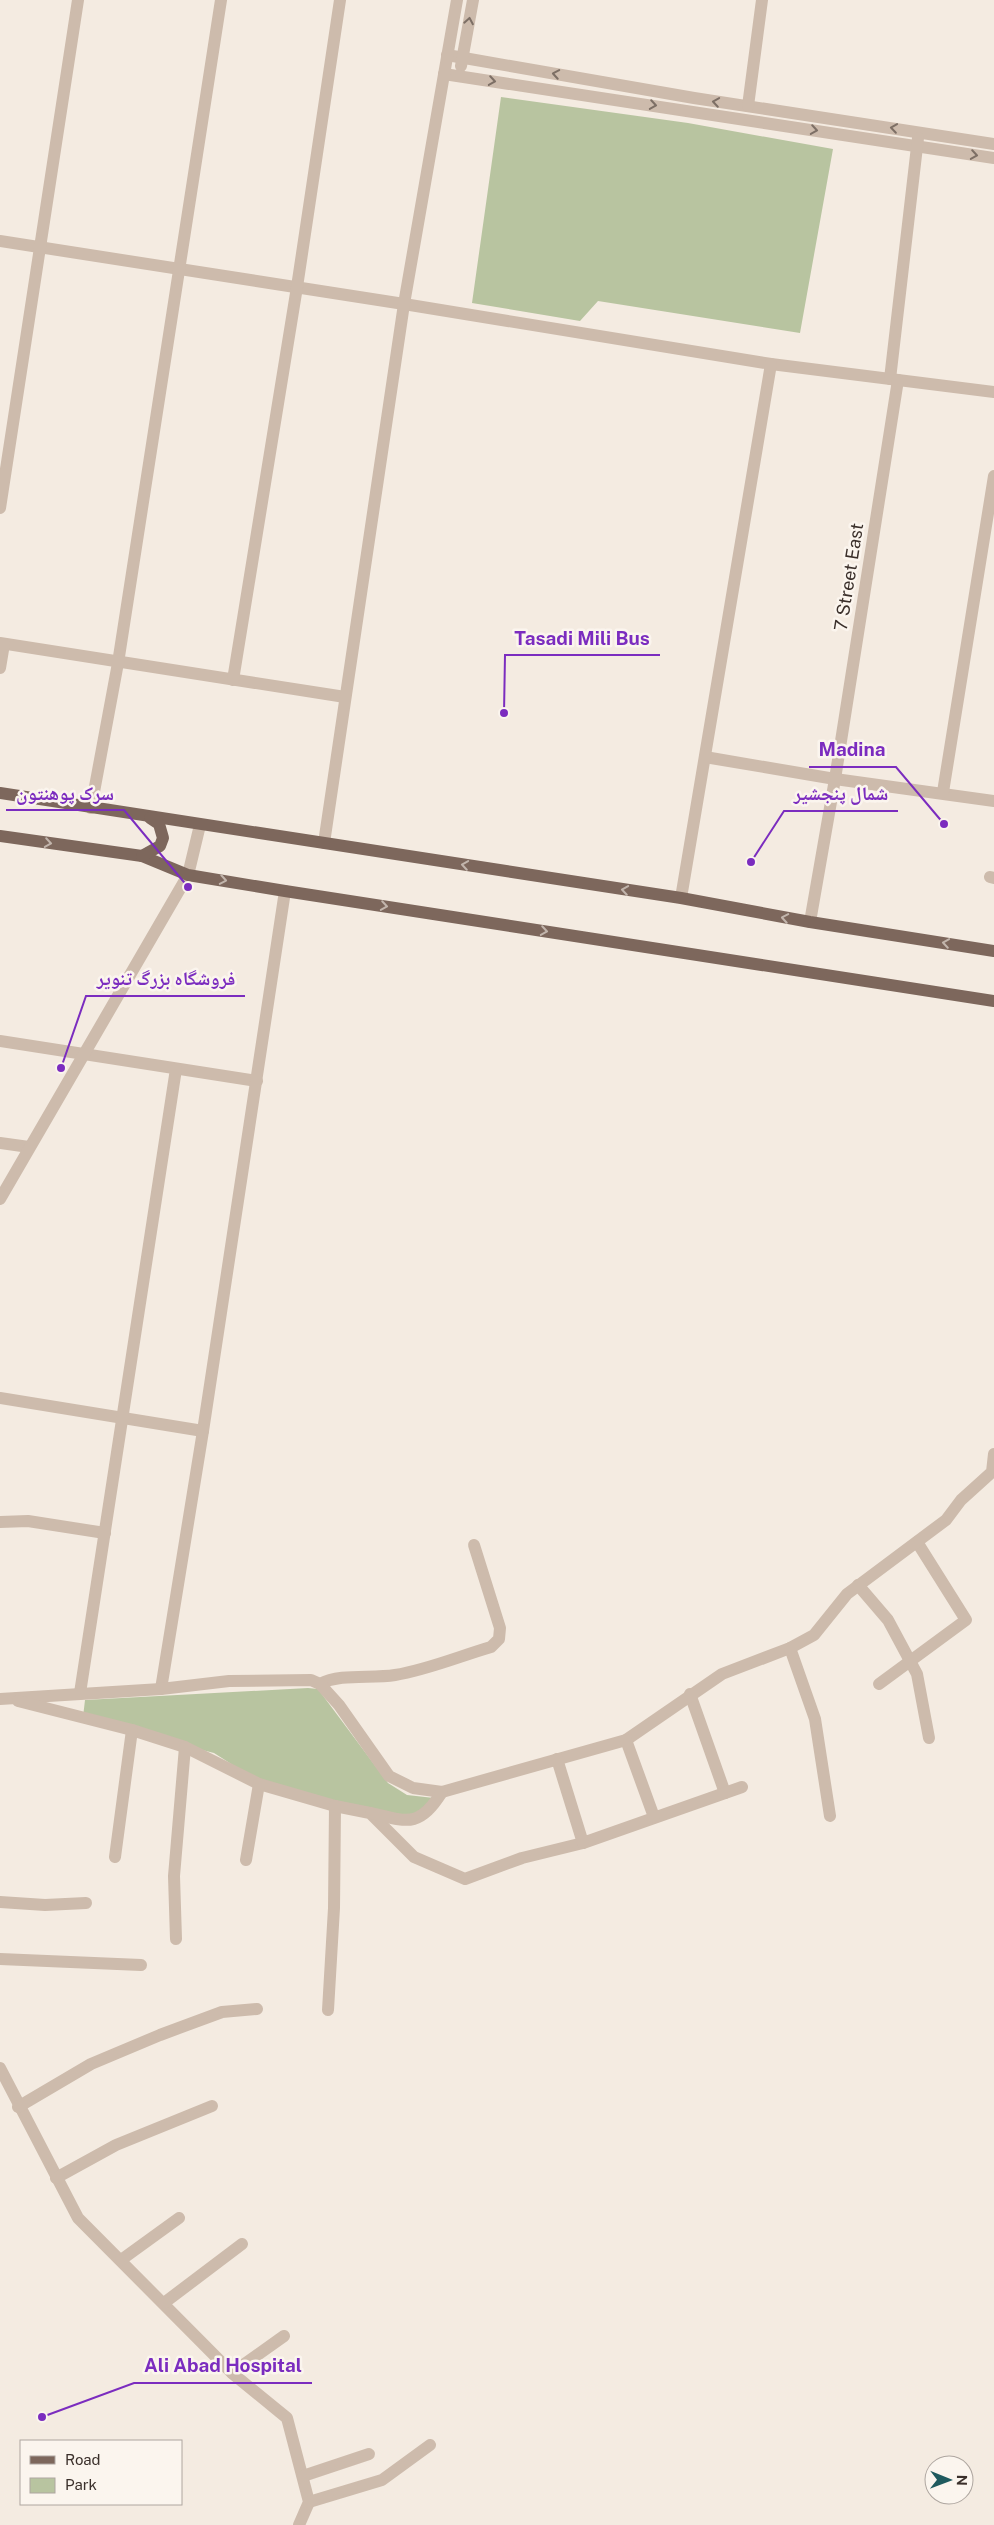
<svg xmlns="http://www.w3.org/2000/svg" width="994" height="2525" font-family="'Public Sans','Noto Naskh Arabic',sans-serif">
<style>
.green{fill:#b8c4a0}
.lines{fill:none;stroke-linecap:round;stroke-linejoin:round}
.minor{stroke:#cdbbac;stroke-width:12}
.major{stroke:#7d675c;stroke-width:12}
.oneway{stroke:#7d6f65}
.oneway2{stroke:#c2b5ac}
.labels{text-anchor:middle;stroke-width:5;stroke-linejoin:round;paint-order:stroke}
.street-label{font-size:18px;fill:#3b302b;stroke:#fbf5ee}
.leader{fill:none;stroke:#7b2cbf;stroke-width:2}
.callout-dot{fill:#7b2cbf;stroke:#fbf5ee;stroke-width:2}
.callout-label{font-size:19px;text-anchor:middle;font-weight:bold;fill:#7b2cbf;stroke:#fbf5ee;stroke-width:5;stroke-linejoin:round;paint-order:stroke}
</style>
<rect width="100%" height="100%" fill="#f4ebe1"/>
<g class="green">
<polygon points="501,97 688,123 833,149 800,333 598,301 580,321 472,303"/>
<polygon points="308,1688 318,1689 388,1783 407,1795 434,1798 413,1817 266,1786 214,1753 116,1728 83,1717 85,1700"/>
</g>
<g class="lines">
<g class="minor">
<polyline points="447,55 694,98 994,144"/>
<polyline points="461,66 473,0"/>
<polyline points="444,74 994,158"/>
<polyline points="748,106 762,0"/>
<polyline points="0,241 404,304 771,364 994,392"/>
<polyline points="890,379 918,138"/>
<polyline points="0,508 78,0"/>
<polyline points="0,643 345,697"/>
<polyline points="0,668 4,644"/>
<polyline points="233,680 297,287 340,0"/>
<polyline points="705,757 835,779 994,801"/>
<polyline points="943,792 994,476"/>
<polyline points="91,808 118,663 221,0"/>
<polyline points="324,843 404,304 457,0"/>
<polyline points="990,877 994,878"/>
<polyline points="681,898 771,364"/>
<polyline points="810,922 835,779 898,380"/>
<polyline points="0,1041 257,1081"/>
<polyline points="0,1143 29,1147"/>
<polyline points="0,1199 188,875 200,825"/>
<polyline points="0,1398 203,1431"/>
<polyline points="0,1522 28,1521 105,1533"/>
<polyline points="858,1585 888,1620 917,1674 929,1738"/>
<polyline points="790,1648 815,1719 830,1816"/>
<path d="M320,1684C341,1673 371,1679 395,1675C427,1670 460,1656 491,1647L499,1639L500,1628L474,1545"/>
<polyline points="879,1684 966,1620 917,1542"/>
<polyline points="161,1689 203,1431 285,891"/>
<polyline points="80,1693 176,1069"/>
<polyline points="690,1694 725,1793"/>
<polyline points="0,1699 161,1689 229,1681 311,1680 320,1684 339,1705 389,1776 413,1788 442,1792 626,1740 722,1674 790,1648 814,1635 847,1594 946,1520 961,1500 992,1472 994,1454"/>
<polyline points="18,1701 132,1730 185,1747 259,1784 335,1806 370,1813 414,1857 465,1879 522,1858 583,1843 742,1787"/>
<polyline points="626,1740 654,1817"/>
<polyline points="557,1759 583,1843"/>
<path d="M371,1813C408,1822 419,1828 442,1792"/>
<polyline points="115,1857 132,1730"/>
<polyline points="246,1860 259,1784"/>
<polyline points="0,1902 45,1905 86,1903"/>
<polyline points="176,1939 174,1876 185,1747"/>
<polyline points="0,1959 141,1965"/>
<polyline points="328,2010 334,1908 335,1806"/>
<polyline points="0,2068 78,2218 232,2373 287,2418 309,2502 299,2525"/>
<polyline points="18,2107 91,2064 160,2035 222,2012 257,2009"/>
<polyline points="56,2178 116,2145 212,2106"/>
<polyline points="121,2260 179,2218"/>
<polyline points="164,2303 242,2244"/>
<polyline points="232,2373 284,2336"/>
<polyline points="303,2476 369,2454"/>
<polyline points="309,2502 382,2480 430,2445"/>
</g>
<g class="major">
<polyline points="0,793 681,898 810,922 994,951"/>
<polyline points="0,836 142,856 188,875 285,891 994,1001"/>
<polyline points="142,856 160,846 163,838 159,824 150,818"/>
</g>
</g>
<defs><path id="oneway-chevron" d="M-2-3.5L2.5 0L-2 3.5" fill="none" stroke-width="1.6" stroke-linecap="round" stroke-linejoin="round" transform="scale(1.25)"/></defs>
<g class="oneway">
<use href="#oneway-chevron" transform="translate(469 21) rotate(-80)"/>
<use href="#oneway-chevron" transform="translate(556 74) rotate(-170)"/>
<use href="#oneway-chevron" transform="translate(492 81) rotate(9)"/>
<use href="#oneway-chevron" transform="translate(716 102) rotate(-171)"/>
<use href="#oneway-chevron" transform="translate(653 105) rotate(9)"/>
<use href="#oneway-chevron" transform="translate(894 128) rotate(-172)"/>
<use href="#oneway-chevron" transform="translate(814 130) rotate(9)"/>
<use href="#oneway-chevron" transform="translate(974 155) rotate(9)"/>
</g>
<g class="oneway2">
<use href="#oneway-chevron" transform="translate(48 843) rotate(9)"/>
<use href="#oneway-chevron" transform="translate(465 865) rotate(-171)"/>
<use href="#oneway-chevron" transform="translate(223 880) rotate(10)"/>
<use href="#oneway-chevron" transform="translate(625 890) rotate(-171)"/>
<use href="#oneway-chevron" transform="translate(384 906) rotate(9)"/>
<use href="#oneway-chevron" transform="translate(785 918) rotate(-170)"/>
<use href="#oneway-chevron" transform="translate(544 931) rotate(9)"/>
<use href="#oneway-chevron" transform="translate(946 943) rotate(-171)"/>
</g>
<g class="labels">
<g class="street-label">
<text transform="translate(849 577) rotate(-81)" y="6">7 Street East</text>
</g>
</g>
<path class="leader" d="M504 713L505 655H660M944 824L896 767H809M188 887L124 810H6M751 862L784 811H898M61 1068L86 996H245M42 2417L134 2383H312"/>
<g class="callout-dot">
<circle cx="504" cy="713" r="5"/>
<circle cx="944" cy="824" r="5"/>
<circle cx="188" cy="887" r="5"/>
<circle cx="751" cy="862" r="5"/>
<circle cx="61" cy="1068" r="5"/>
<circle cx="42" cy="2417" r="5"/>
</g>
<g class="callout-label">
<text x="582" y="645">Tasadi Mili Bus</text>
<text x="852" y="756">Madina</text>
<text x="65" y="800">سرک پوهنتون</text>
<text x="841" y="800">شمال پنجشیر</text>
<text x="166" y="985">فروشگاه بزرگ تنویر</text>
<text x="223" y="2372">Ali Abad Hospital</text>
</g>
<rect x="20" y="2440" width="162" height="65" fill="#fbf5ee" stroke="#aea6a0"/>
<rect x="30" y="2456" width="25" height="8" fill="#7d675c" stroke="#aea6a0"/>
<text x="65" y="2465" font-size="15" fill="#3b302b">Road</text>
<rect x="30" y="2478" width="25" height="15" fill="#b8c4a0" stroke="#aea6a0"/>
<text x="65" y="2490" font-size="15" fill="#3b302b">Park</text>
<g transform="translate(949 2480) rotate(91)"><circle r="24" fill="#fbf5ee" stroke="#aea6a0"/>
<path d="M0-4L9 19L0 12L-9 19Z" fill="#1f5a5e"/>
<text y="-8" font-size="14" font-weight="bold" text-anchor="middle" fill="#3b302b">N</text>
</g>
</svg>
